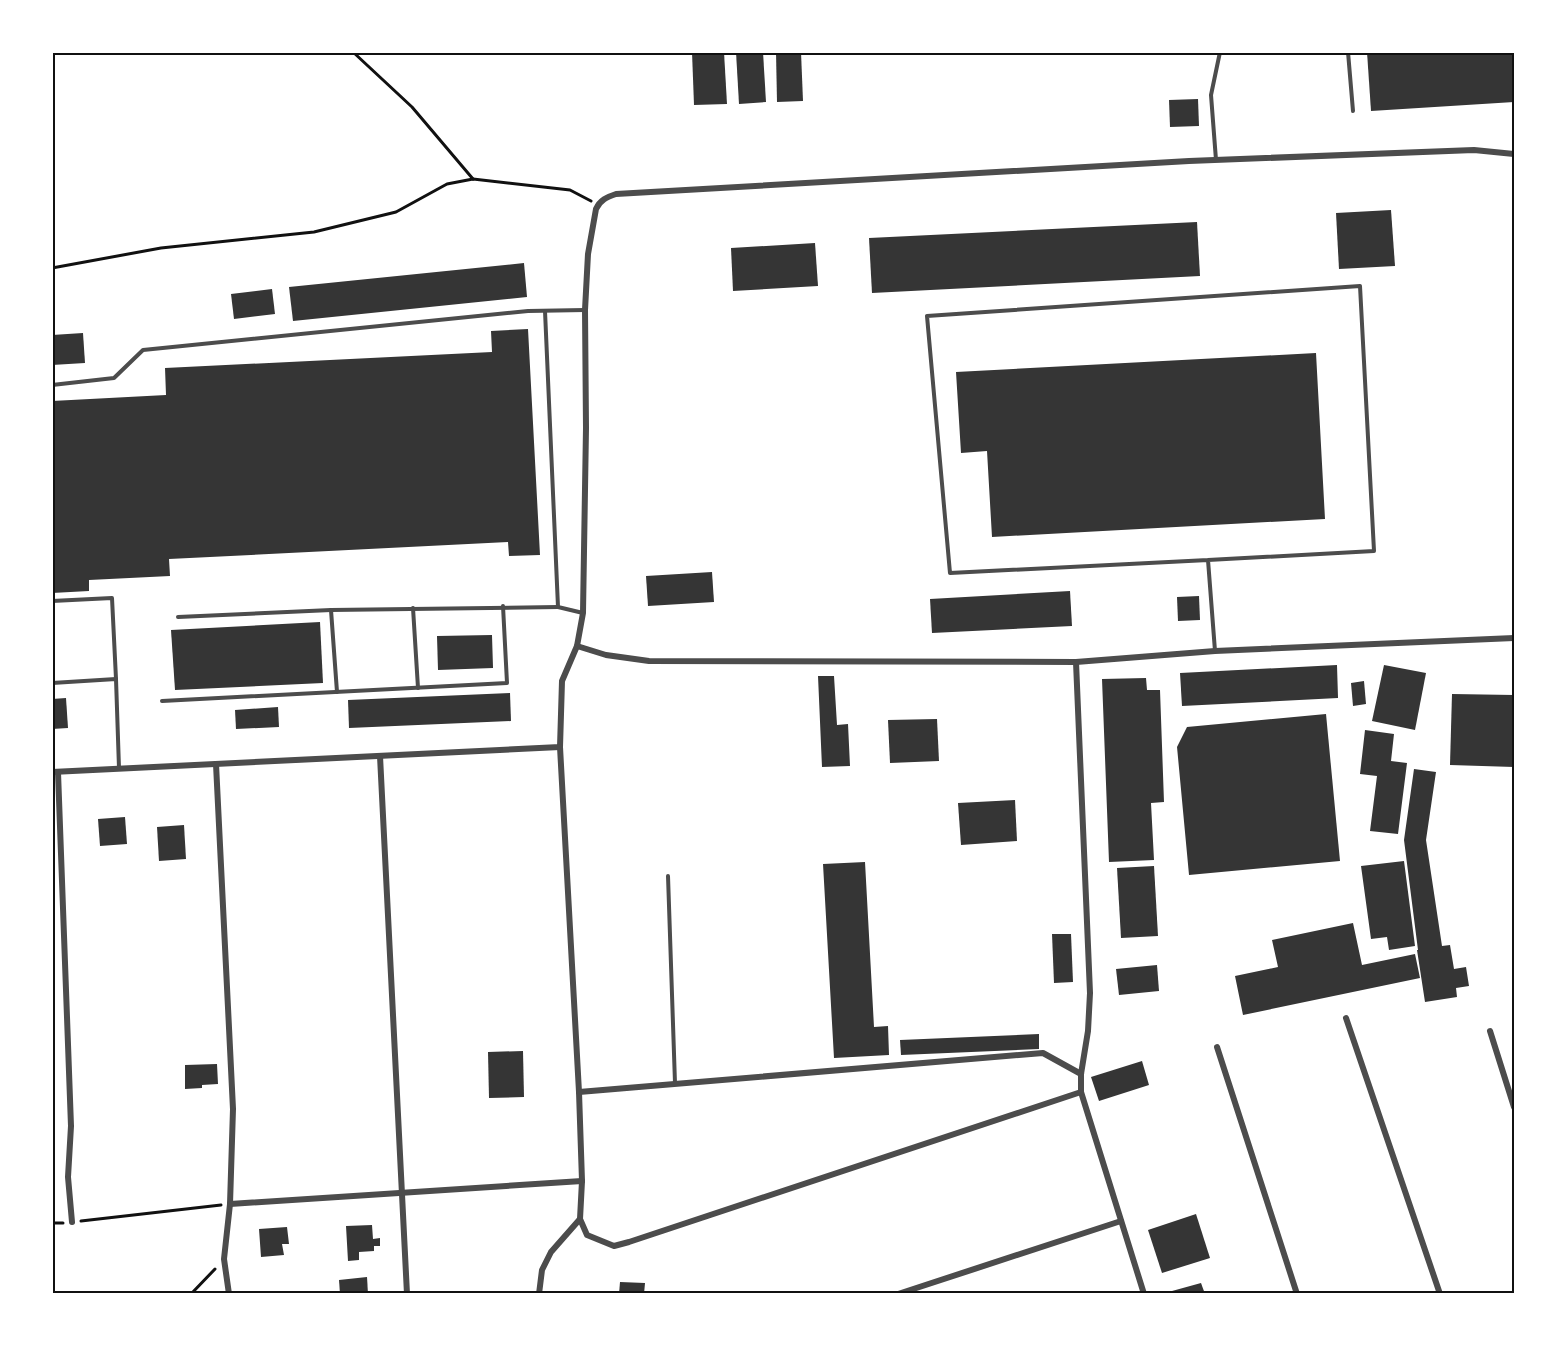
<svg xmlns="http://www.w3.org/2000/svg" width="1567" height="1346" font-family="'IBM Plex Sans',sans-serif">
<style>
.building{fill:#353535}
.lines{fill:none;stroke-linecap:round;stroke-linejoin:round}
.path{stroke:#111;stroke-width:3}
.service{stroke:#4c4c4c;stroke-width:4}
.minor{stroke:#4c4c4c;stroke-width:6}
.neatline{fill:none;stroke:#111;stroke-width:2}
</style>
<rect width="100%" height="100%" fill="#fff"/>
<g class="building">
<polygon points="692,52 724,52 727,104 694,105"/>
<polygon points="736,52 763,52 766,102 739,104"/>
<polygon points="776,52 801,52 803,101 777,102"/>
<polygon points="1367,52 1514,52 1514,102 1371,111"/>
<polygon points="1198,99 1199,126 1170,127 1169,100"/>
<polygon points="1391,210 1395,266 1339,269 1336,213"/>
<polygon points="1197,222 1200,276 872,293 869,238"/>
<polygon points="815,243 818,286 733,291 731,248"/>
<polygon points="524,263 527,297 293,321 289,287"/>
<polygon points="272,289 275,314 234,319 231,294"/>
<polygon points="528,329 540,555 509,556 508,542 169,559 170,576 89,580 89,591 52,593 52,401 166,395 165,368 492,352 491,331"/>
<polygon points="83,333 85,363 52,365 52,335"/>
<polygon points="1316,353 1325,519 992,537 987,451 961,453 956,372"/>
<polygon points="712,572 714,602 648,606 646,576"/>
<polygon points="1070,591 1072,626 932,633 930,599"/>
<polygon points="1199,596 1200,620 1178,621 1177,597"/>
<polygon points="320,622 323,683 175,690 171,630"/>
<polygon points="492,635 493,668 438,670 437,636"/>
<polygon points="1337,665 1338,698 1182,706 1180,673"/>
<polygon points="1384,665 1426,673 1415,730 1372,721"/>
<polygon points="818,676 834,676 837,725 848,724 850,766 822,767"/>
<polygon points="1146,678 1147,690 1160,690 1164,802 1151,803 1154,860 1109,862 1102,679"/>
<polygon points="1364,681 1366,704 1353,706 1351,683"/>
<polygon points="510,693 511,721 349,728 348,700"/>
<polygon points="1452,694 1514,695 1514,767 1450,765"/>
<polygon points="66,698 68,728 52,729 52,699"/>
<polygon points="278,707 279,727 236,729 235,710"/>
<polygon points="1326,714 1340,861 1189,875 1177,747 1187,727"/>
<polygon points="937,719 939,761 890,763 888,720"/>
<polygon points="1365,730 1394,734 1391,761 1407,763 1398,834 1370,831 1377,776 1360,774"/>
<polygon points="1414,769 1436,772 1426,840 1442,946 1450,945 1454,969 1466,967 1469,986 1456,988 1457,997 1425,1002 1417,950 1418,950 1404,840"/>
<polygon points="1015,800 1017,841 961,845 958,803"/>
<polygon points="125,817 127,844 100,846 98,819"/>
<polygon points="184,825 186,859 159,861 157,827"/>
<polygon points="1404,861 1415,946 1389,950 1387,937 1371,939 1361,866"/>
<polygon points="865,862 874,1027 888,1026 889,1055 834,1058 823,864"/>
<polygon points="1154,866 1158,936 1121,938 1117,868"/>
<polygon points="1353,923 1362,965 1415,954 1420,978 1243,1015 1235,976 1278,967 1272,940"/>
<polygon points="1052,934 1071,934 1073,982 1054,983"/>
<polygon points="1157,965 1159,991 1119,995 1116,969"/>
<polygon points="1039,1034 1039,1049 901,1055 900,1040"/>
<polygon points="523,1051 524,1097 489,1098 488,1052"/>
<polygon points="1142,1061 1149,1085 1099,1101 1091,1077"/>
<polygon points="217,1064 218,1084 202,1085 202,1088 185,1089 185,1065"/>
<polygon points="1196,1214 1210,1258 1162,1273 1148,1230"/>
<polygon points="372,1225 373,1239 380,1238 380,1246 374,1246 374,1251 359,1252 359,1260 348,1261 346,1226"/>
<polygon points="287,1227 289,1244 282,1244 284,1255 261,1257 259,1229"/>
<polygon points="367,1277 368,1294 340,1294 339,1280"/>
<polygon points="620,1282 645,1283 644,1294 619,1294"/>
<polygon points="1201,1283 1205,1294 1172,1294 1172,1291"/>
</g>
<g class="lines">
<g class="path">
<polyline points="353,52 412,107 473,179"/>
<polyline points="52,268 161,248 314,232 396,212 447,184 473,179 570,190 591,201"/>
<polyline points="81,1221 221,1205"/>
<polyline points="52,1223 63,1223"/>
<polyline points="191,1294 215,1269"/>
</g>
<g class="service">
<polyline points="1348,52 1353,111"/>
<polyline points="1216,160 1211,95 1220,52"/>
<polyline points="545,311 558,607 583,613"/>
<polyline points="52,385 114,378 143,350 528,311 585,310"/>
<polyline points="1208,560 950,573 927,316 1360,286 1374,551 1208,560 1215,651"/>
<polyline points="52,601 112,598 116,679"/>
<polyline points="413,608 418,688"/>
<polyline points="331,610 337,692"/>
<polyline points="178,617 331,610 558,607"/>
<polyline points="52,683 116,679 119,768"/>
<polyline points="162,701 507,683 503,606"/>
<polyline points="668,876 675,1083"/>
</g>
<g class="minor">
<polyline points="577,646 606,655 649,661 1076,662 1215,651 1514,638"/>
<polyline points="1076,662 1090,993 1088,1031 1081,1074 1081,1092 1144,1294"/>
<polyline points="380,756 407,1294"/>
<polyline points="216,764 233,1109 230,1204 224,1259 229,1294"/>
<path d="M52,772L560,747L562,681L577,646L583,613L586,428L585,310L588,254L596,209C600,200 607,197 616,194L1189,161L1474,150L1514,154"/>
<polyline points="58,772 71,1126 68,1177 72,1222"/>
<polyline points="1346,1018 1440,1294"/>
<polyline points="1490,1031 1514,1107"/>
<polyline points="1217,1047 1297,1294"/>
<polyline points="579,1092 1043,1053 1081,1074"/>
<polyline points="230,1204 582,1181"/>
<polyline points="580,1219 587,1235 614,1246 629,1242 1081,1092"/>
<polyline points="539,1294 542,1270 551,1252 580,1219 582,1181 579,1092 560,747"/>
<polyline points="898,1294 1121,1221"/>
</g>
</g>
<rect width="1567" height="1346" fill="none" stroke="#ffffff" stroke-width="108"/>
<rect x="54" y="54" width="1459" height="1238" class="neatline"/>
</svg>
